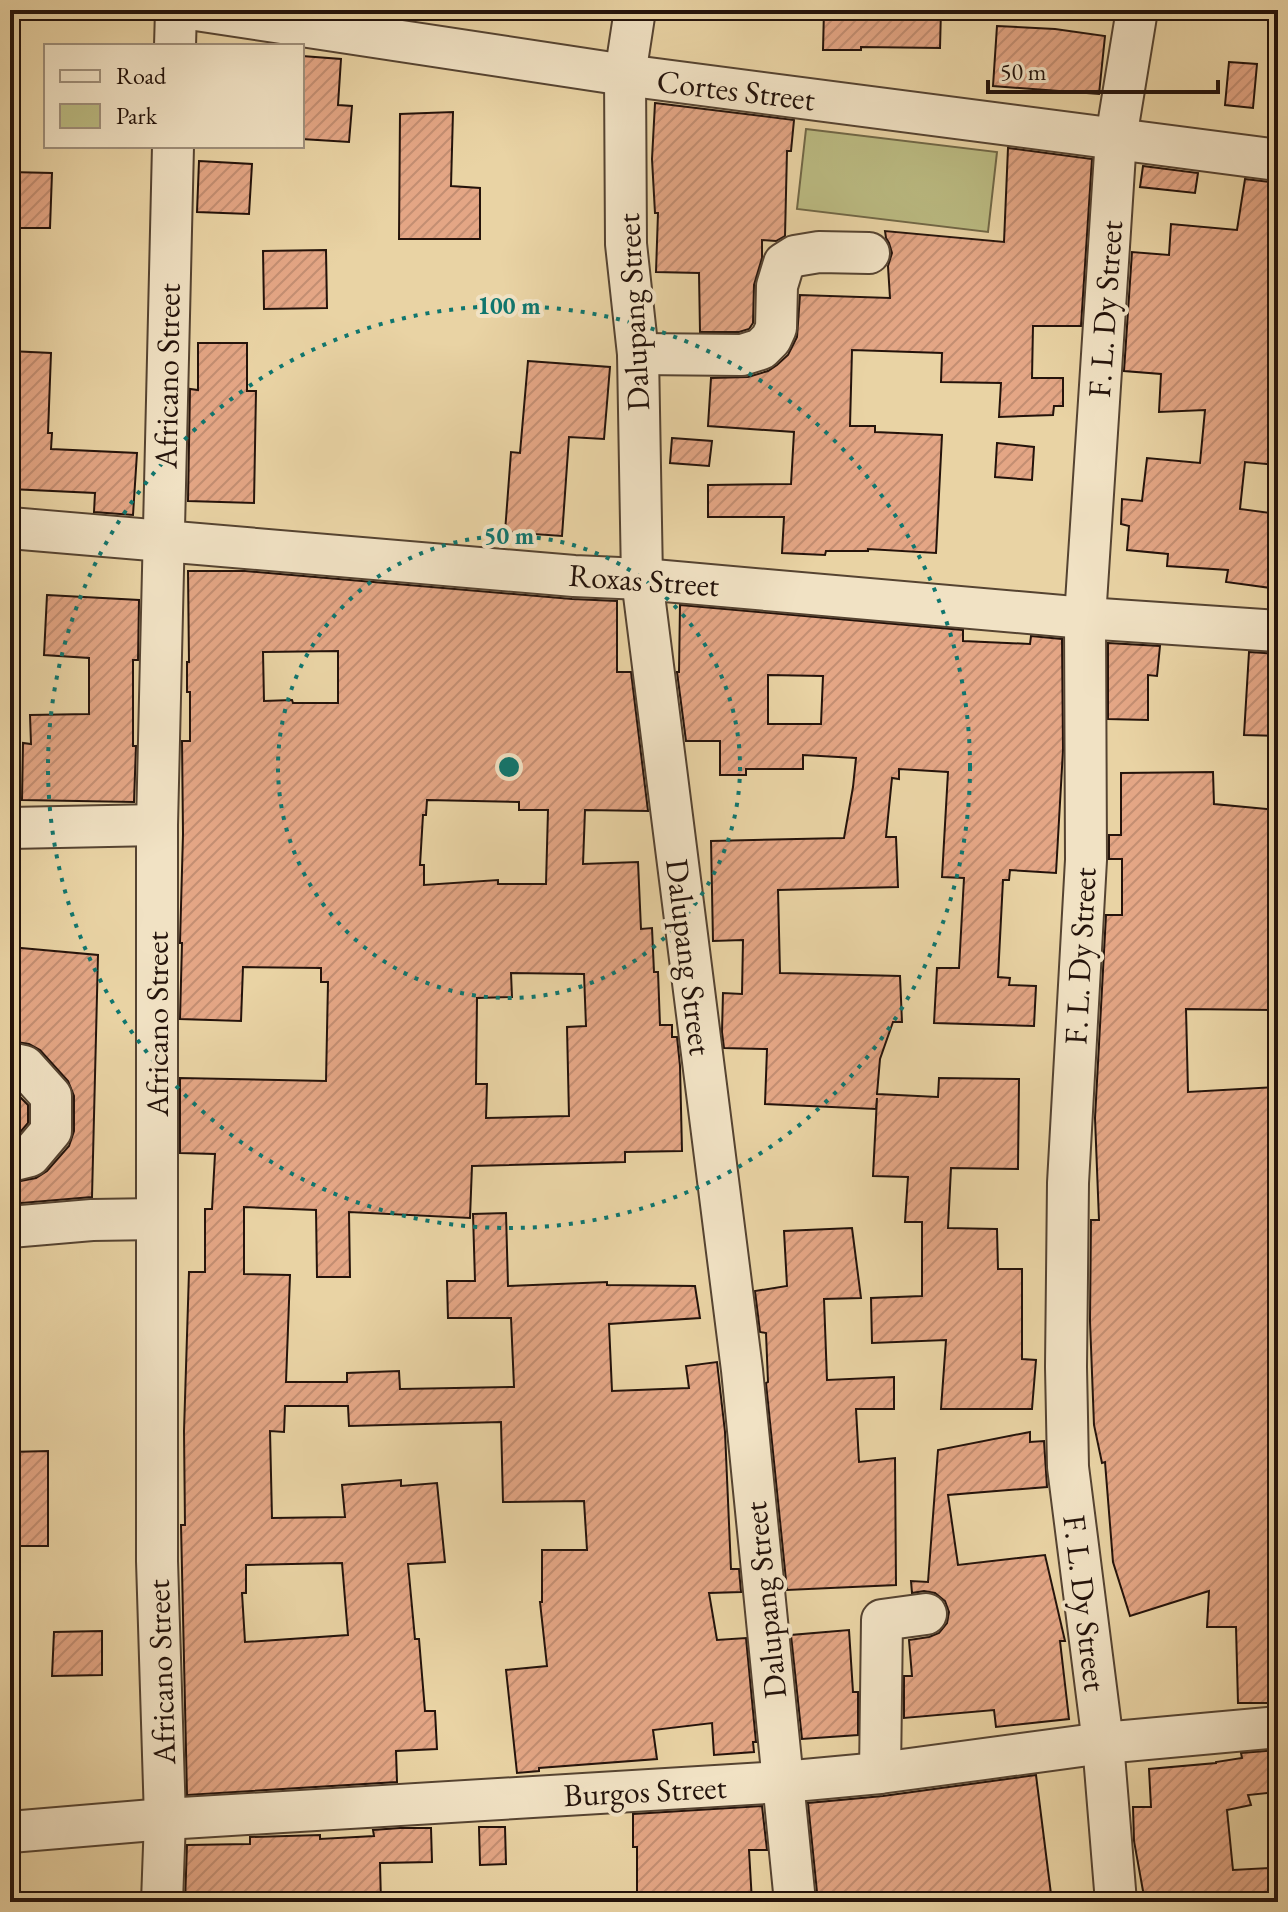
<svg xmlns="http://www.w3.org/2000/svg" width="1288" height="1912" font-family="'EB Garamond',serif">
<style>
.green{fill:#bbbb82;stroke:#706746;stroke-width:2}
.building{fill:url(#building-hatch);stroke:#24130b;stroke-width:2;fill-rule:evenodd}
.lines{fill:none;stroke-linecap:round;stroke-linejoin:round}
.minor-casing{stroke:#554331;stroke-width:44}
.minor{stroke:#f1e2c4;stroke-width:40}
.ring{fill:none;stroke:#0f766e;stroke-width:4;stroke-dasharray:4 8}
.labels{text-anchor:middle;stroke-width:8;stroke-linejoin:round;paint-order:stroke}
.street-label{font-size:32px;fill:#24130b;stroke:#f1e2c4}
.centre{fill:#0f766e;stroke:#f1e2c4;stroke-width:4}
.ring-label{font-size:24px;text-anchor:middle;font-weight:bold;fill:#0f766e;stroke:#f1e2c4;stroke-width:8;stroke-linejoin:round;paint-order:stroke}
</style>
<defs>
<pattern id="building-hatch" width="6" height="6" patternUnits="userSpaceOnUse" patternTransform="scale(2)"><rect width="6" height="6" fill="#e4a685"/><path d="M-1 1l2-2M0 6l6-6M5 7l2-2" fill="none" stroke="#c38e72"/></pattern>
</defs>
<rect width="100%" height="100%" fill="#e9d3a4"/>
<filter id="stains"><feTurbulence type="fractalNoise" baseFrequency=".0025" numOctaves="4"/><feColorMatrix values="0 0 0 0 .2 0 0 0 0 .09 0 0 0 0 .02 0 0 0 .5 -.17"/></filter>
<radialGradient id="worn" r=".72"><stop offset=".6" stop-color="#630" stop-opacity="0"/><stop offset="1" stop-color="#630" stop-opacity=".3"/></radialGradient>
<polygon class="green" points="806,129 997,152 988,232 797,209"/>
<g class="building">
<polygon points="824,10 941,10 940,48 861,47 861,50 823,50"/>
<polygon points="997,26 1055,29 1105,36 1099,94 993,86"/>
<polygon points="302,56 341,59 338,105 352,106 349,142 302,139"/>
<polygon points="1229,62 1257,64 1253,108 1225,105"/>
<polygon points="655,103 794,120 791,151 787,151 785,236 776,241 762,240 762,258 754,285 753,323 749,329 739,332 700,332 699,273 656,272 658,213 655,213 652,159"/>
<polygon points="453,112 451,186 480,188 480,239 399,239 400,114"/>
<polygon points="1008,148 1092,159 1081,326 1033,326 1032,378 1063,378 1063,406 1054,406 1053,415 999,417 1001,383 941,382 942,353 852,350 850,426 875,426 875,432 942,435 936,553 868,549 868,551 826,551 825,555 782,553 784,517 708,517 708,485 791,484 794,432 708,426 711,378 748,377 768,371 777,365 788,355 797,337 800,295 890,298 888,266 892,253 889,243 886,238 885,231 1004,242"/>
<polygon points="199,161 252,164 249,214 197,212"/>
<polygon points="1143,166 1198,173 1195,193 1140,187"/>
<polygon points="10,172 52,173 50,228 10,228"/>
<polygon points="1245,179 1278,183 1278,465 1245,462 1240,509 1278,514 1278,586 1271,585 1271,588 1226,582 1228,570 1167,566 1168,554 1127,550 1129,526 1121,524 1122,499 1142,501 1147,458 1200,463 1205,410 1159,412 1161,374 1124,371 1132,252 1169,255 1171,224 1237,230"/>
<polygon points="326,250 327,308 264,309 263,251"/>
<polygon points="198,343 247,343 247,391 256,391 254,503 188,501 190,389 198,390"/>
<polygon points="10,351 51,353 48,433 52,433 51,449 137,453 133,515 94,512 95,493 10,489"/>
<polygon points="528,361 610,367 604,439 569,437 562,536 505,532 511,452 520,453"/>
<polygon points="672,438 712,441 709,466 670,463"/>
<polygon points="997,443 1034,447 1032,480 995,477"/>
<path d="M188,571H245L572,599L617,601V672H631L648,811L585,810L583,864L638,862L641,929L652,928L654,972H658L660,1025H672V1037H677L680,1066L682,1151L625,1152V1162L472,1166L470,1218L349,1212L350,1277H317L316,1210L244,1207V1274L290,1275L286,1382H347V1373L399,1371L400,1389L514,1387L511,1318H448L447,1281H475L473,1214L506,1213L508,1286L607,1282V1285L695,1286L700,1318L609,1324L612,1391L689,1388L686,1366L717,1362L725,1432L731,1569H739L741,1592L709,1593L717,1640L746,1638L756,1742H753L754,1752L714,1755L712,1723L653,1730L657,1759L539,1768V1771L517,1773L506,1670L547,1666L540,1602H542V1550H587L584,1501L503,1502L501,1422L349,1426L348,1406H285L284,1432L270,1431L272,1518L345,1517L342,1485L401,1480V1486L437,1483L445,1562L408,1564L415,1639H419L425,1711H435L437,1749L396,1751L397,1782L187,1795L181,1525H185L184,1431L189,1272H205V1209H212L215,1154L180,1153V1078L326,1081L328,982H321V968L243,967L241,1021L180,1019L182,943H180L183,834L182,741H190V692H187V662H189ZM338,651V703H293L292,700L264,701L263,652ZM427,800L519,802V810H548L546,884H498V880L424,885V865H420L423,815H426ZM511,973L584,974L586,1026L567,1027L569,1116L486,1118L487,1084H476L477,998L512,997ZM342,1563L348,1635L245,1642L242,1593H246V1565Z"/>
<polygon points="47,595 139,600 138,660 133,660 133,746 136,746 134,802 22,800 23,743 31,744 30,715 89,714 89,658 44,655"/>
<path d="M680,605L963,630V641L1030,644L1031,636L1062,639L1063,750L1056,873L1010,870L1009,880H1003L998,977L1010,978L1009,985L1036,986L1034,1026L934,1023L937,968H959L964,878L942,877L948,772L899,769V779L892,778L886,837H896L898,887L778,890L780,973L900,976L902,1022H893L880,1059L877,1094L938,1097L939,1078L1019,1079L1018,1169L951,1168L948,1228L997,1229L998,1269H1022V1359L1036,1360L1032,1409H941L946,1340L872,1343L871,1298L922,1296V1222H905L908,1177L873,1176L877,1098L876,1109L765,1104L767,1049L724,1048L722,1032L723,993L742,994L743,940L713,941L711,841L844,838L853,787L856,758L803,755V769H746V775H720V741H686L677,672H679ZM768,675L823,676L821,724H768Z"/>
<polygon points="1108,643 1160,646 1157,676 1148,675 1148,720 1108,719"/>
<polygon points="1249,652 1278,654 1278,736 1244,735"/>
<polygon points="1213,772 1214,804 1278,810 1278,1010 1186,1009 1188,1092 1278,1087 1278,1590 1273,1590 1274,1659 1278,1659 1278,1703 1238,1703 1236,1627 1207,1627 1209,1591 1130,1616 1113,1562 1105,1462 1102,1463 1094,1425 1090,1321 1091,1220 1099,1220 1095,1118 1106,915 1122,915 1122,859 1109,859 1109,835 1121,835 1121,773"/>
<polygon points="10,947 98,955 92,1197 10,1204 10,1183 36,1178 47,1171 69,1146 74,1131 74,1096 68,1081 40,1050 29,1044 10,1041"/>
<polygon points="10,1087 28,1105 28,1123 17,1136 10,1137"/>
<polygon points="852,1228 861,1298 824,1299 827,1380 894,1377 894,1409 856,1409 859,1462 895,1458 896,1585 787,1590 766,1383 768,1382 766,1333 760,1332 755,1291 787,1286 784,1231"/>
<polygon points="1030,1432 1030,1442 1044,1441 1047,1487 948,1495 958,1565 1045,1555 1065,1641 1060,1641 1069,1719 996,1727 994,1710 904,1718 904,1676 912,1676 909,1640 929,1637 939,1633 947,1623 949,1612 945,1601 935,1593 924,1591 912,1593 911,1581 928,1582 938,1450"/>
<polygon points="48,1451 48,1546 10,1546 10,1452"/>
<polygon points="849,1630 853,1692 858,1692 858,1735 802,1739 791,1635"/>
<polygon points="102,1631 102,1675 52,1676 54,1632"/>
<polygon points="1278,1750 1278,1792 1248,1795 1251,1805 1227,1810 1233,1870 1269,1868 1271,1902 1145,1902 1134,1841 1133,1807 1151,1807 1149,1769 1216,1763 1216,1762 1242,1758 1241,1753"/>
<polygon points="1036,1775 1052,1902 818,1902 808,1803 883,1796"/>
<polygon points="762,1806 767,1850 749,1850 752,1902 637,1902 637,1847 633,1847 633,1814"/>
<polygon points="479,1827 505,1827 506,1864 480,1865"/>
<polygon points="400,1828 431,1828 432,1862 380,1863 381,1902 185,1902 187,1845 250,1844 250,1837 320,1835 320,1839 374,1836 373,1830"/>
</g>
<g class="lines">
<defs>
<g id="minor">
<polyline points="196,10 625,75 1278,160"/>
<polyline points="635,10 625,75 626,244 638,354 642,579 742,1370 795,1902"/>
<polyline points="175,46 176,10"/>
<polyline points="638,354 742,355 761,349 771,339 776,328 777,286 784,263 795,256 819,252 869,253"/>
<polyline points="10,528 574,576 642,579 1085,618 1278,631"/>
<polyline points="10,828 157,825"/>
<polyline points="10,1063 24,1066 51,1096 51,1131 30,1156 10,1161"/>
<polyline points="10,1227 92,1220 157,1219"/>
<polyline points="880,1773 882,1620 926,1614"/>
<polyline points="10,1832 165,1819 783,1782 880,1773 1103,1743 1278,1727"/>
<polyline points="162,1902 165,1819 157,1561 157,825 173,146"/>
<polyline points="1116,1902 1103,1743 1068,1467 1066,1367 1068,1183 1086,860 1085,618 1116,138 1137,10"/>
</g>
</defs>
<use href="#minor" class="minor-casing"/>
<use href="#minor" class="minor"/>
</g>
<g class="ring">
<circle cx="509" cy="767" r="231"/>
<circle cx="509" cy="767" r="461"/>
</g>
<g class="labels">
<g class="street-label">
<text transform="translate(736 90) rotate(7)" y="11">Cortes Street</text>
<text transform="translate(1105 309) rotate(-86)" y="11">F. L. Dy Street</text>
<text transform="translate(633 312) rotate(-93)" y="11">Dalupang Street</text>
<text transform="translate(167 376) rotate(-89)" y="11">Africano Street</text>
<text transform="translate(644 580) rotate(4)" y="11">Roxas Street</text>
<text transform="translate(1080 956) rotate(-87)" y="11">F. L. Dy Street</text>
<text transform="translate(689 957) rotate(83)" y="11">Dalupang Street</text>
<text transform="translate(157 1024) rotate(-90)" y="11">Africano Street</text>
<text transform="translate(765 1600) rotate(-96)" y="11">Dalupang Street</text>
<text transform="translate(1085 1603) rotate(83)" y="11">F. L. Dy Street</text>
<text transform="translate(161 1672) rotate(-92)" y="11">Africano Street</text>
<text transform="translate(645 1791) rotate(-3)" y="11">Burgos Street</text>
</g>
</g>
<circle cx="509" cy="767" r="12" class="centre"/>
<g class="ring-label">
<text x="509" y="314">100 m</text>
<text x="509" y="544">50 m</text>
</g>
<rect width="1288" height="1912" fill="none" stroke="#e9d3a4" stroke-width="40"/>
<rect x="12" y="12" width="1264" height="1888" fill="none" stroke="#24130b" stroke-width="4"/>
<rect x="20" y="20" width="1248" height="1872" fill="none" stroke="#24130b" stroke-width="2"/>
<rect x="44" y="44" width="260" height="104" fill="#f1e2c4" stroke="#9f8f7a" stroke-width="2"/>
<rect x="60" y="70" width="40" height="12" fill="#f1e2c4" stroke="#9f8f7a" stroke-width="2"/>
<text x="116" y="84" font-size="24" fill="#24130b">Road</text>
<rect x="60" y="104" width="40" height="24" fill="#bbbb82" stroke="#9f8f7a" stroke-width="2"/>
<text x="116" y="124" font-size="24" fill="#24130b">Park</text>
<path d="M988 80v12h230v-12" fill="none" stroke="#24130b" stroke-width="4"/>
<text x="1000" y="80" font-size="24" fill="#24130b" stroke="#f1e2c4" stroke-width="6" paint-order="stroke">50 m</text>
<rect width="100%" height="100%" filter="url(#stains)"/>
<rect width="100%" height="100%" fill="url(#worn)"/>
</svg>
